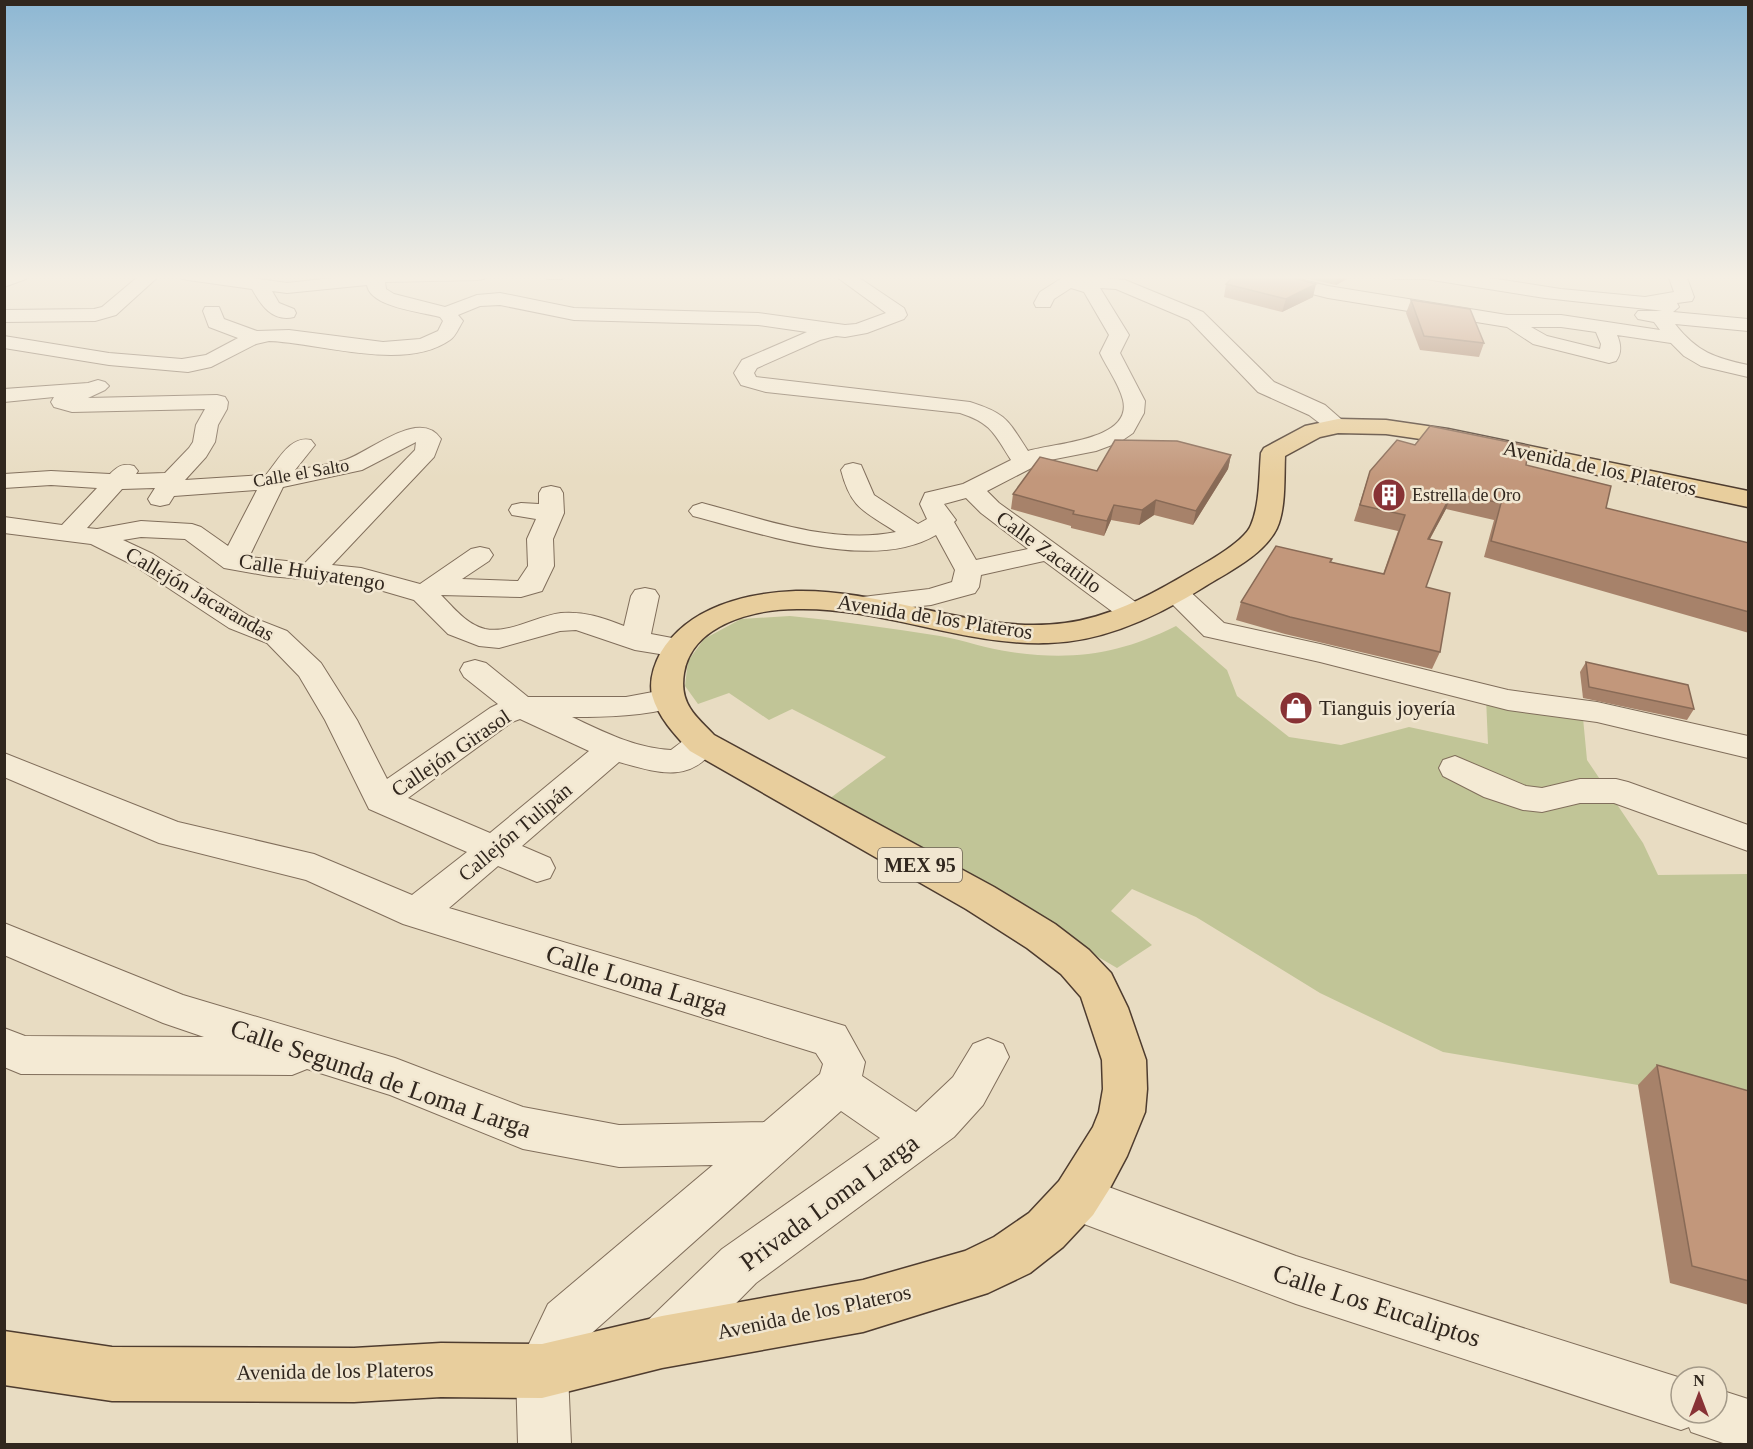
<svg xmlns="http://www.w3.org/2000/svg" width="1753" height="1449" font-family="'Times New Roman',serif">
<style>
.green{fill:#c1c597}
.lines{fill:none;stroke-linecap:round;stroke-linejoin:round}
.minor-casing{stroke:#806e5b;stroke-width:2}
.primary-casing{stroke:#4e3c2f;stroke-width:3}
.minor{fill:#f4ead4;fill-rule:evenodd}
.primary{fill:#e8ce9d;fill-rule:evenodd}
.wall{fill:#a7826a}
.shaded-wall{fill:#886a56}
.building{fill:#c2977b;stroke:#886a56;stroke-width:1.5}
.labels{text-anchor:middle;stroke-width:5;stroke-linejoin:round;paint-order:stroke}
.far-street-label{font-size:18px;fill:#31271e;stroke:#f1e6d0}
.far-poi-label{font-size:18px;fill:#31271e;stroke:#f1e6d0;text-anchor:start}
.shield{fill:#f1e6d0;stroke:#6b6053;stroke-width:1.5}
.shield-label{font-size:20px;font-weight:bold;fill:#31271e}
.street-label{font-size:21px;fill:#31271e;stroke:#f1e6d0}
.poi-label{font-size:21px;fill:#31271e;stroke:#f1e6d0;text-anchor:start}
.near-street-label{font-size:26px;fill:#31271e;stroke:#f1e6d0}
</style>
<rect width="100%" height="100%" fill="#e8dcc2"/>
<path class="green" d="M790,616C840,621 890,628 940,636C964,640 987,649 1011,652C1073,661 1120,654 1176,626L1227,670L1237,696L1289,737L1341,745L1409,727L1488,744L1486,698L1583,718L1587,760L1643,843L1658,875L1748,874V1116L1638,1085L1443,1052L1320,993L1196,917L1132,889L1111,911L1152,945L1117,968L829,799L886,757L792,709L769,720L729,693L698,704L685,686L688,661L704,639L741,619Z"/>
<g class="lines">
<defs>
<g id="minor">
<polygon points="4,275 29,275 26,279 4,287"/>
<polygon points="140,275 160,275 116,315 95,321 4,322 4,310 94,309 102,307"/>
<path d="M179,275H231L287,283L359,275H487L484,279L478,280L385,282L386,289L394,294L445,307L477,295L500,293L574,308L758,313L845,325L856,324L886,313L834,275H855L904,308L907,315L904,319L867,333L845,337L836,336L820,340L757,368L754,373L756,377L970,402C1007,414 1007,419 1028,451C1052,443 1133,441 1123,400C1119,384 1107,368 1100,353L1109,335L1084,292L1071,288L1054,299L1050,307H1036L1034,303L1040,292L1065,276L1080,275L1125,280L1203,312L1274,382L1325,405L1349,426L1346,431L1338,433L1330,431L1309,415L1258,392L1189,320L1116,289L1100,288L1129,335L1120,353L1145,401L1144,413L1133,433L1120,442L1096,451L1045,461L987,491L999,503L1141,606L1145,612L1141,618L1131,621L1121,618L1044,561L981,575L979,587L975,593L931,605L864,612L854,610L850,604L854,598L929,589L952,582L955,570L936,535C873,573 759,533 693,516L689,511L693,506L702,503C763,519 832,545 896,532C864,511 851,509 841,470L845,465L853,463L861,465L874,495L918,524L927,519L920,504L925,493L963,484L1011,460C994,433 991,423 960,413L766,392L741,385L734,373L742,360L807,332L758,325L574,320L500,305L480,306L458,315L463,321C459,327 456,336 450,340C405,372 321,343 269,341L256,344L211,367L188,372L109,365L4,348V336L109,353L182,359L206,355L238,338L209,327L203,311L205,307H219L224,319L257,331L289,330L383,342L420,339L438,331L443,321L440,317C421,312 370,307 367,285L287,293L272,291L279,303L294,309L296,313L294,317C272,322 261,305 252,289L188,280L182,279ZM966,498L981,513L1028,549L976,560L954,522L956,520L944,504Z"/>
<polygon points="544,275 565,275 562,279 547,279"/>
<path d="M1249,275H1282L1328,286L1507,315H1561L1660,330L1654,322L1638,319L1635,315L1638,311H1662L1656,310L1545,298L1426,279H1394L1391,275H1470L1561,289L1645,297L1674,292L1668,275H1686L1694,297L1692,301L1677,303L1679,307L1673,312L1748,319V331L1675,324C1697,352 1715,358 1748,365V377L1701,366L1684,356L1671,343L1617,335C1621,344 1622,353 1616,361L1609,363L1533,344L1507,327L1328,298L1252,279ZM1531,327H1561L1596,332L1601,344L1600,349L1547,336Z"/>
<path d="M98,380L105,382L109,386L105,390L88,398L217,395L225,397L228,402L227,409L218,425L215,442L206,457L185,480L266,475C278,461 290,435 311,440L315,445L295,470C312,467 329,465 345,460C370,452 420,407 441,439L434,457L332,565L361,568L420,584L471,549L480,547L489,549L493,555L489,561L462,579L518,581L528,566L527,539L536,519L512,515L509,510L512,505L521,503L539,504V493L542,488L551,486L560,488L563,493L564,513L553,539L554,566L542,591L521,597L441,595C454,608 466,624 485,629C510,634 536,616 561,613C584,611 604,618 624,626L631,596L635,590L645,588L655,590L659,596L651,634L688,641L693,648L688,655L678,657L635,650L576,630L560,631L499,648L479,646L448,634L414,600L359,584L269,576L224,568L185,539L141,537L123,540L153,554L249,616L287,631L321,663L357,720L387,779L490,708L498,704L464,677L460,670L464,663L475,660L486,663L528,697H626L669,689L680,692L684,699L680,706C644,716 609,717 572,717C604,732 635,748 671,750C686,739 695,730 713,735L718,743C693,785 658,773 619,762L522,846L550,858L555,868L550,878L537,882L498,866L449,908L845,1026L865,1062L862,1076L916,1112L953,1077L973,1044L988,1038L1003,1044L1009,1057L983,1105L954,1137L756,1283L680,1360L662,1367L644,1360L637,1342L644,1324L722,1249L880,1138L841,1111L584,1340L568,1373L571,1444H518L516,1371L548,1304L713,1165L619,1167L523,1149L390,1095L307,1069L292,1075L21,1074L4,1067V1028L25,1036L204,1037L163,1023L4,955V923L183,995L395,1058L523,1107L619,1125L764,1122L820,1074L823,1064L816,1053L403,924L306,880L159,843L4,777V753L178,822L314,854L412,895L467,852L369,809L325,720L299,676L267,643L229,628L135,566L91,544L4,533V517L62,525L97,488L51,485L4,488V474L51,471L110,474C118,466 123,463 134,466L138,471L136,474L165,473L189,448L193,442L196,425L205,409L72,412L54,407L51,402L54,397L4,402V389L88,383ZM416,442L415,450L305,563L249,557L283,487L362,470ZM155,488L148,499L151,504L160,506L169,504L174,496L257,490L228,546L201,527L192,524L141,521L97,529L87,528L122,489ZM520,719L589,751L490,833L408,798L512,722Z"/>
<polygon points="1175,585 1185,587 1224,623 1320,644 1508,690 1597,702 1748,736 1748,758 1597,722 1508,710 1320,662 1204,636 1161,593 1165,587"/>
<polygon points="1455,756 1526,786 1542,788 1580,779 1616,779 1628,782 1748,825 1748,851 1614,803 1580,803 1542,812 1523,810 1484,797 1443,776 1439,768 1443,760"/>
<polygon points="1076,1175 1296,1256 1681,1378 1681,1413 1717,1413 1717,1389 1748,1399 1748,1444 1726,1444 1691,1432 1689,1427 1681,1430 1296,1304 1076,1221 1060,1214 1053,1198 1060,1182"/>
</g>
<path id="primary" d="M1338,419L1386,420L1448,429L1748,491V507L1448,443L1386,434L1338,433L1320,437L1285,456C1284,478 1286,508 1277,528C1264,555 1228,572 1204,587C1158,616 1103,642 1048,643C963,646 882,607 797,609C755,609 692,624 684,673C682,685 683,697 690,708C696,718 706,726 714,735L994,887L1055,924L1089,950L1111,973L1128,1008L1146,1060L1147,1089L1145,1112L1127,1156L1110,1188L1093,1215L1063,1247L1030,1273L988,1293L863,1332L662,1368L542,1398L441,1397L354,1402L112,1401L4,1385V1331L112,1347L354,1348L441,1343L542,1344L662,1316L863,1280L965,1251L994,1237L1029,1213L1059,1181L1093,1127L1099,1112L1103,1089L1102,1060L1081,997L1061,974L1027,948L966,909L690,751C675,735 658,717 652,695C649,680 654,665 661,652C689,607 745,593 796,591C887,589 975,635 1065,623C1107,618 1147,597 1183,576C1200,566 1244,543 1251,525C1260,504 1259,476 1261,453L1264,448L1305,426Z"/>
</defs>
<use href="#minor" class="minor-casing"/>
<use href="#primary" class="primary-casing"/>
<use href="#minor" class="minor"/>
<use href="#primary" class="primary"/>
</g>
<g class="wall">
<polygon points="1300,275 1354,275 1336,285 1301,277"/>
<polygon points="1226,284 1313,297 1282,312 1224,297"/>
<polygon points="1411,300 1484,343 1479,357 1420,350 1406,313"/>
<polygon points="1415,445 1526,465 1606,508 1749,543 1749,633 1484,557 1494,520 1446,509 1430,539 1426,587 1440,652 1432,669 1285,634 1236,620 1241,602 1331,562 1383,574 1398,531 1354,521 1370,471"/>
<polygon points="1231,455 1228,469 1193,525 1154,515 1139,525 1111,520 1104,536 1071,528 1071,526 1011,509 1013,494"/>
<polygon points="1586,662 1694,709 1687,720 1583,698 1580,672"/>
<polygon points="1657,1065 1749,1091 1749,1305 1670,1283 1638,1085"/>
</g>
<g class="shaded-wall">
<polygon points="1338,275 1354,275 1336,285"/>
<polygon points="1316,284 1313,297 1282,312 1286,299"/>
<polygon points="1231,455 1228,469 1193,525 1196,511"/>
<polygon points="1452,493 1446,509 1421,555 1428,539"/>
<polygon points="1156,500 1154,515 1139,525 1142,510"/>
<polygon points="1114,505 1111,520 1104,536 1107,521"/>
</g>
<g class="building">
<polygon points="1235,275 1283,275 1316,284 1286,299 1226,284"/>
<polygon points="1411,300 1470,309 1484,343 1424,336"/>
<polygon points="1430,426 1529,446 1526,465 1611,486 1606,508 1749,543 1749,612 1491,541 1501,503 1452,493 1428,539 1442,542 1426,587 1450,593 1440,652 1290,617 1241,602 1276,546 1332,559 1330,562 1384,574 1405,515 1360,505 1370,471 1397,440 1415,445"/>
<polygon points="1115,440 1177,441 1231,455 1196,511 1156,500 1142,510 1114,505 1107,521 1073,514 1074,511 1013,494 1040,457 1097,471"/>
<polygon points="1586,662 1688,685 1694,709 1589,687"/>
<polygon points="1657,1065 1749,1091 1749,1281 1692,1266"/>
</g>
<linearGradient id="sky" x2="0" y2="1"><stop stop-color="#8db7d3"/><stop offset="0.58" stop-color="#f5efe4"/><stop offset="1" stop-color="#f5efe4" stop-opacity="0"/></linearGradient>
<rect width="1753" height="478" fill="url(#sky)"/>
<defs>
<symbol id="building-disc" viewBox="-11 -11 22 22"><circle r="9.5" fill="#883235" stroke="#f1e6d0"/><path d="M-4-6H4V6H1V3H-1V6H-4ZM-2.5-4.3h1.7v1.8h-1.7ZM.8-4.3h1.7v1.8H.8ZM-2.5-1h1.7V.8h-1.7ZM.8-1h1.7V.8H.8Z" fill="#fff"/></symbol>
<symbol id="shop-disc" viewBox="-11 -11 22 22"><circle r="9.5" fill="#883235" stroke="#f1e6d0"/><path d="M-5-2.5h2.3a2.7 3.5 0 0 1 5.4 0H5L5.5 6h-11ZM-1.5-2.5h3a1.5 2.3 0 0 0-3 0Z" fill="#fff"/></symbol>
</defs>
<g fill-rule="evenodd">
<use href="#building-disc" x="1370" y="476" width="38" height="38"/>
<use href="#shop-disc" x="1277" y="689" width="38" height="38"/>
</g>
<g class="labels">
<g class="far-street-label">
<text transform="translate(301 473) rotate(-10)" y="6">Calle el Salto</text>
</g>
<g class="far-poi-label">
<text x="1412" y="501">Estrella de Oro</text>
</g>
<rect class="shield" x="878" y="848" width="84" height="34" rx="4.5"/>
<g class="shield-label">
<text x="920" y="872">MEX 95</text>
</g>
<g class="street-label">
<text transform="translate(1600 468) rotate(12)" y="7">Avenida de los Plateros</text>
<text transform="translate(1049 552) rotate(36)" y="7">Calle Zacatillo</text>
<text transform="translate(312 572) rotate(9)" y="7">Calle Huiyatengo</text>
<text transform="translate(200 594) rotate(30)" y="7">Callejón Jacarandas</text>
<text transform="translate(935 617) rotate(9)" y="7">Avenida de los Plateros</text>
<text transform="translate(451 753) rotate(-34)" y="7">Callejón Girasol</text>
<text transform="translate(515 832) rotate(-40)" y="7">Callejón Tulipán</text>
<text transform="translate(814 1312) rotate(-12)" y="7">Avenida de los Plateros</text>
<text transform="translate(335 1371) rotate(-1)" y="7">Avenida de los Plateros</text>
</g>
<g class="poi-label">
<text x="1319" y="715">Tianguis joyería</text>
</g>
<g class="near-street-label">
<text transform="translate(637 980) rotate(17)" y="9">Calle Loma Larga</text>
<text transform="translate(381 1078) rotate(19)" y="9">Calle Segunda de Loma Larga</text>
<text transform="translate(829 1202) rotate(-36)" y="9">Privada Loma Larga</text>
<text transform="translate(1377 1305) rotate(18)" y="9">Calle Los Eucaliptos</text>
</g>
</g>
<rect width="1753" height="1449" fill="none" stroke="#31271e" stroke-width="12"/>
<g transform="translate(1699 1395)"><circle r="28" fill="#f1e6d0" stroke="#a49a89" stroke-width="1.5"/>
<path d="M0-4.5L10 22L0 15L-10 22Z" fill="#883235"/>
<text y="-9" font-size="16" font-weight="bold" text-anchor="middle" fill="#31271e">N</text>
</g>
</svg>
